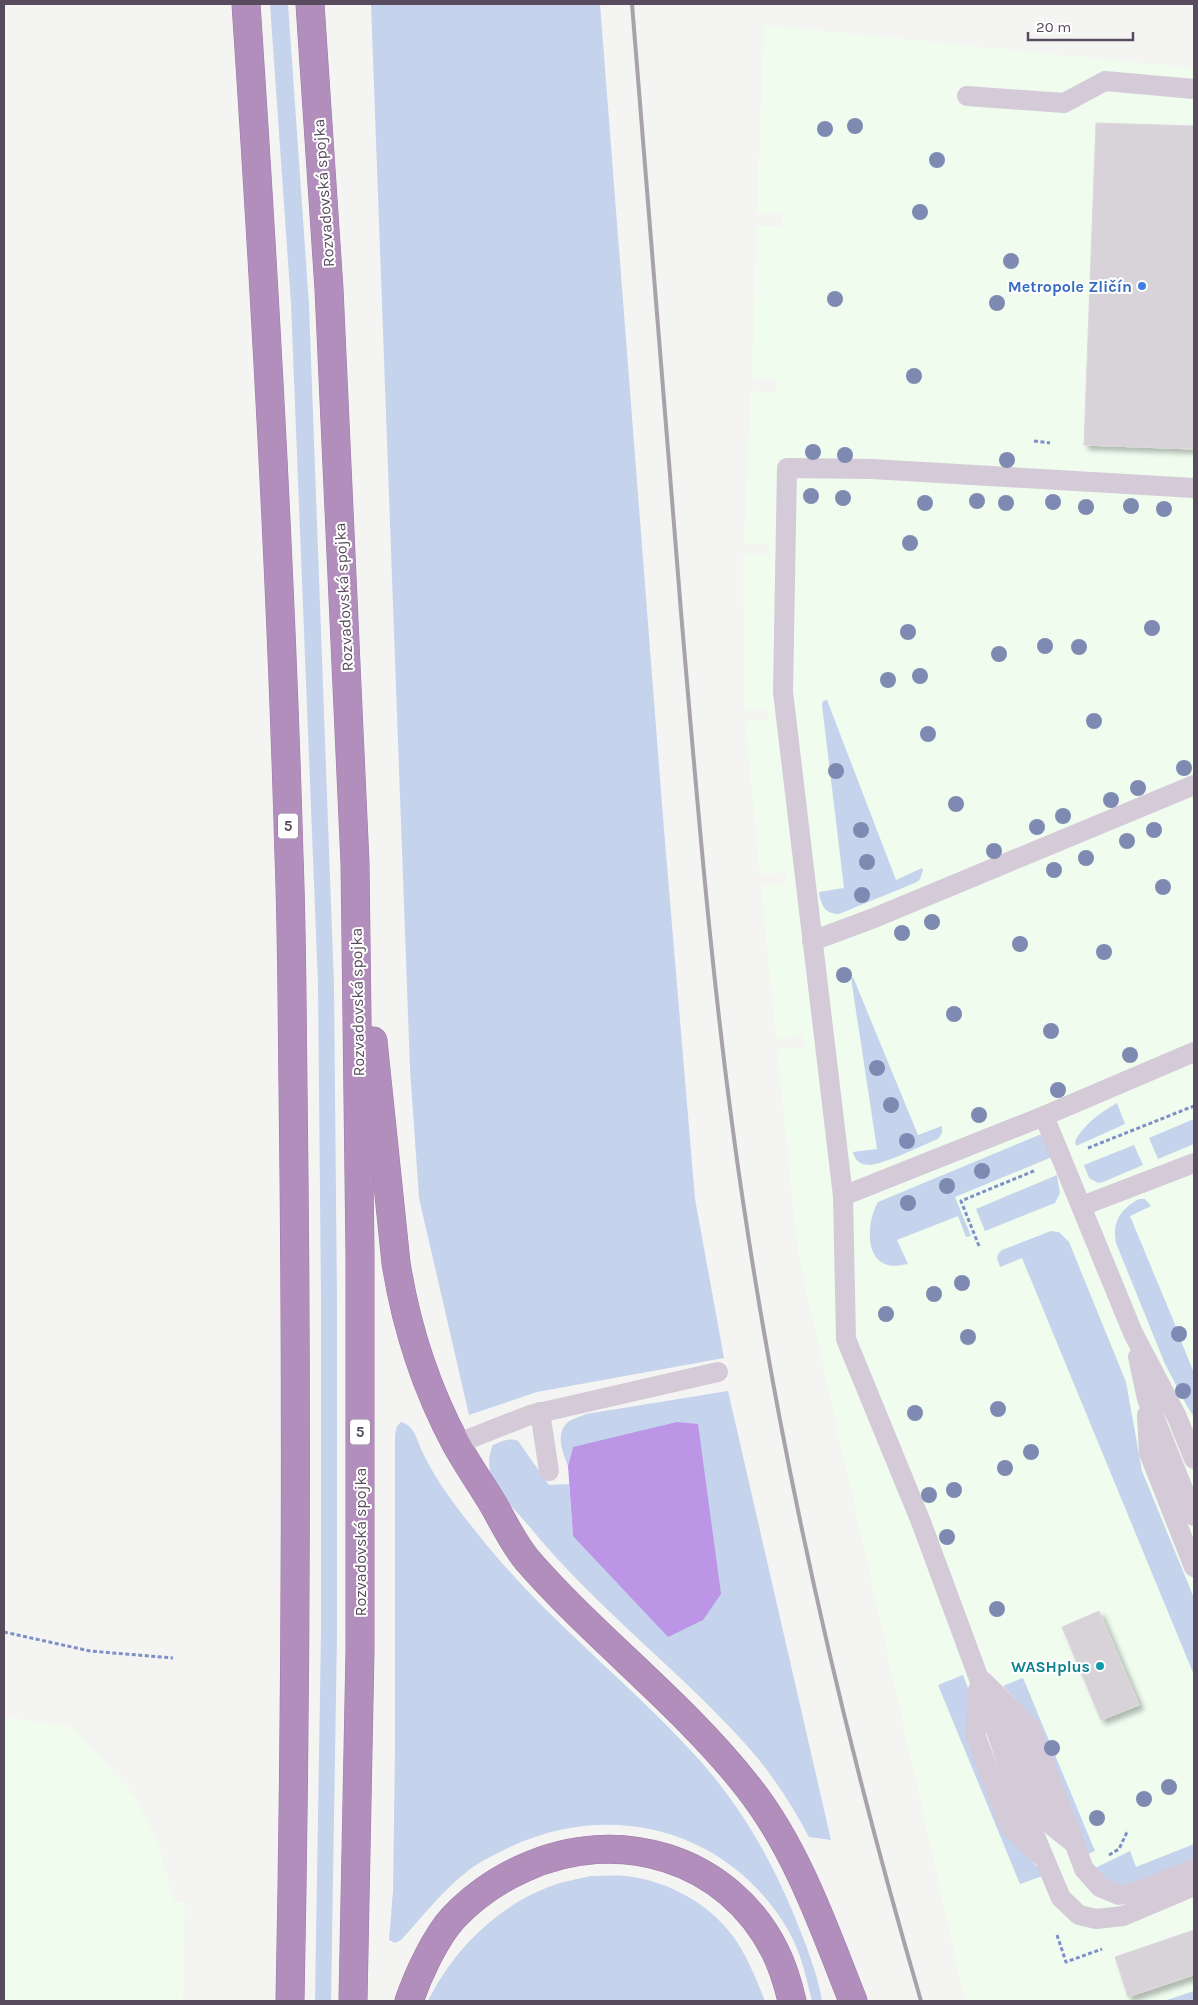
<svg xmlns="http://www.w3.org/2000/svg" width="1198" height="2005" font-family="Karla,sans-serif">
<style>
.commercial{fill:#effcee}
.green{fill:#c5d3ed}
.water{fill:#bc95e7}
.building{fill:#d8d2d9;stroke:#ddd7dd;filter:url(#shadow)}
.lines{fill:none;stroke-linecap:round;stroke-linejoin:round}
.highway-casing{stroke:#9e79a8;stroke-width:29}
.path{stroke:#7f90c9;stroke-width:3;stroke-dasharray:4 2.5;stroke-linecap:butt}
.lane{stroke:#d4cad8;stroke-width:20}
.highway{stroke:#b28ebd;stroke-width:28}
.rail{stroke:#a9a2ab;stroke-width:4}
.tree{fill:#7e8ab2}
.shop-dot{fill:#3f7fe0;stroke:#fff;stroke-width:2}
.culture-dot{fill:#0f9aa8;stroke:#fff;stroke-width:2}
.labels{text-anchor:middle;stroke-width:4;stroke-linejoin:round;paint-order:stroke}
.shield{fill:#fff;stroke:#8b818e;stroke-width:1}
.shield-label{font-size:15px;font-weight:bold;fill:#594b5e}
.street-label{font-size:16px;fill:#594b5e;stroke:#fff}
.shop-label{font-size:16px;font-weight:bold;fill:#366cbe;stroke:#fff;text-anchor:end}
.culture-label{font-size:16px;font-weight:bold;fill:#0d838f;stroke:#fff;text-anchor:end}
</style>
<defs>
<filter id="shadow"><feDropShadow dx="4.5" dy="4.5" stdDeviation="2.5" flood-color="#0004"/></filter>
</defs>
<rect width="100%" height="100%" fill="#f4f4f2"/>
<g class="commercial">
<polygon points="764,25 1194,68 1194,1991 1164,2001 965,2001 798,1253 777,1050 805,1047 803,1036 776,1039 761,887 787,883 786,872 760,875 745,721 768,720 768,709 744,710 743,554 769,555 769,544 744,543 751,391 776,392 777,379 752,378 756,226 782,226 783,214 757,213"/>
<polygon points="4,1717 73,1727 136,1797 160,1849 174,1902 185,1902 183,2001 4,2001"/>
</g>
<g class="green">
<polygon points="270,4 288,4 309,305 334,986 337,1302 337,1634 331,2001 315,2001 321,1632 321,1300 318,984 291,304"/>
<polygon points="371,4 600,4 664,830 695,1199 724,1358 537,1392 469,1415 419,1198 410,1069"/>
<path d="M827,700L896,880L922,868L923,870L920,879L917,882L839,914C825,914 821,905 819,892L844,888L822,705L823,701Z"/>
<path d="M853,977L918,1135L942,1126V1133L938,1139C923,1145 884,1164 870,1165C861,1165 855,1161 853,1152L877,1149L851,978Z"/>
<path d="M1117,1103L1125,1124L1076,1146L1075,1141C1085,1123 1100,1113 1117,1103Z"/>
<polygon points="1194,1119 1194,1144 1158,1159 1149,1138"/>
<path d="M1039,1135H1045L1057,1155L955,1197L971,1236L966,1237L958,1216L897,1240L908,1264C901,1265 894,1267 888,1265C863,1258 868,1219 878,1202Z"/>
<polygon points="1134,1145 1143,1165 1103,1182 1098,1183 1089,1178 1084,1165"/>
<polygon points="1057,1175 1060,1193 1055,1203 985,1231 976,1209"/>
<path d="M1139,1199H1145L1151,1206L1130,1216L1176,1327L1181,1329L1184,1335L1181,1341L1194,1373V1417L1187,1406L1165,1364L1116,1243C1112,1222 1120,1209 1139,1199Z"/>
<polygon points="1051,1231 1059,1232 1069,1242 1126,1382 1142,1471 1194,1598 1194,1675 1022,1258 1000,1267 997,1258 998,1254 1002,1250"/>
<path d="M728,1391L831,1840L809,1837C790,1801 768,1768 740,1738C673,1665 592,1604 529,1526C519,1514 506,1502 498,1488C489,1475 486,1460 493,1445C501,1442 508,1437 518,1441L549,1485L569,1484L573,1536V1447L568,1466C563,1453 555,1435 567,1423C571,1419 580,1417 586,1414Z"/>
<path d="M401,1422C414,1425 417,1440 422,1451C436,1482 460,1512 481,1538C547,1621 633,1685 703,1764C742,1809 772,1861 794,1915C805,1943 817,1971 822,2001H812C806,1977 801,1952 788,1930C730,1831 615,1799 512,1846C498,1853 482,1860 469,1870C443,1890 423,1916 401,1940L395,1943L389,1940L393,1891L395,1750V1435L397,1426Z"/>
<polygon points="963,1675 968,1688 968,1744 1005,1833 1045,1875 1020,1884 938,1685"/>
<polygon points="1023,1678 1095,1851 1088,1854 1031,1716 1003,1686"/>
<path d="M1194,1844V1860C1177,1868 1124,1893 1108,1883C1103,1880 1098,1873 1095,1868L1130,1851L1136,1867Z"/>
<path d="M591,1876C602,1876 614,1875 625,1876C668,1880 714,1906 737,1942C749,1961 757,1981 765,2001H428C453,1950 499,1904 554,1885C565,1881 579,1879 591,1876Z"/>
<polygon points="1194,1991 1194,2001 1164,2001"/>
</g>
<polygon class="water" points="677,1422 698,1424 721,1594 703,1620 668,1637 573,1536 568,1466 573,1447"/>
<g class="building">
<polygon points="1096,123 1194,126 1194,449 1084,445"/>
<polygon points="1099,1611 1139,1705 1101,1720 1062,1627"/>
<polygon points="1194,1930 1194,1975 1128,1997 1115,1957"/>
</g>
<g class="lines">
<defs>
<g id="highway">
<path d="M246,4C265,288 281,572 289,856C292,933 292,1010 293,1087C297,1392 296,1697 290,2001"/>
<polyline points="310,4 329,289 355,863 360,1253 360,1651 353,2001"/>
<path d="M373,1041L396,1263C406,1326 426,1388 456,1444C467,1464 481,1484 493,1504C504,1523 514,1545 528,1561C597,1640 683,1704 748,1787C797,1849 824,1928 853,2001"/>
<path d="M409,2001C418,1975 435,1938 453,1918C474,1896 497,1880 524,1868C617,1825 728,1857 775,1951C783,1967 788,1984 792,2001"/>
</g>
</defs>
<use href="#highway" class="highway-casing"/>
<g class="path">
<polyline points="1034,441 1050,443"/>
<polyline points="1088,1148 1194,1106"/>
<polyline points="979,1246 961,1201 1036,1170"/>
<polyline points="4,1632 90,1651 173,1658"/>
<polyline points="1109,1855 1119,1849 1128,1830"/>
<polyline points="1057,1935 1066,1962 1102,1949"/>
</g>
<g class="lane">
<polyline points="967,96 1064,103 1105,81 1194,89"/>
<polyline points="1194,488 872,469 787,468 783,692 843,1196 846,1339 921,1522 978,1676 1018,1796 1061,1898 1079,1915 1096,1919 1123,1916 1194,1886"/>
<polyline points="812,941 874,918 1194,785"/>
<polyline points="1044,1116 1133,1333 1177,1417 1194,1459"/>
<polyline points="843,1196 1044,1116 1194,1052"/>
<polyline points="1082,1206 1194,1163"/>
<polyline points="1138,1357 1147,1399 1194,1516"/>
<polyline points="540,1412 549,1471"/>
<polyline points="1147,1415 1149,1453 1194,1567"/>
<polyline points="456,1444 530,1415 718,1372"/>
<polyline points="983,1681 1031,1729 1084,1869 1100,1887 1119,1895 1136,1892 1194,1869"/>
<polyline points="978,1690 976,1737 1001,1804 1010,1827 1040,1855"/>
<polyline points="1005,1709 1051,1825 1076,1845"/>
</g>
<use href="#highway" class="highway"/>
<path class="rail" d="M632,4C648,206 665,409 681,612C698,811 714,1010 744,1208C784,1477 845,1741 921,2001"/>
</g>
<g class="tree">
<circle cx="855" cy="126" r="8"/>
<circle cx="825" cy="129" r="8"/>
<circle cx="937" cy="160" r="8"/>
<circle cx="920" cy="212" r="8"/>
<circle cx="1011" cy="261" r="8"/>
<circle cx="835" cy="299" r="8"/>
<circle cx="997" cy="303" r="8"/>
<circle cx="914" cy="376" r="8"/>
<circle cx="813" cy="452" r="8"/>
<circle cx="845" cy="455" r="8"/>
<circle cx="1007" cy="460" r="8"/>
<circle cx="811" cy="496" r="8"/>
<circle cx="843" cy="498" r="8"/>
<circle cx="977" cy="501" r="8"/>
<circle cx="1053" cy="502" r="8"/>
<circle cx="925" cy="503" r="8"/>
<circle cx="1006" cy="503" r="8"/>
<circle cx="1131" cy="506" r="8"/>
<circle cx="1086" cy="507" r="8"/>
<circle cx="1164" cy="509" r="8"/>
<circle cx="910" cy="543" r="8"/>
<circle cx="1152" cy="628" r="8"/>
<circle cx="908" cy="632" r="8"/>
<circle cx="1045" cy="646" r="8"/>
<circle cx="1079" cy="647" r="8"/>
<circle cx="999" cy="654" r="8"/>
<circle cx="920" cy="676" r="8"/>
<circle cx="888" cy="680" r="8"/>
<circle cx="1094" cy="721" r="8"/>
<circle cx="928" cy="734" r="8"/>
<circle cx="1184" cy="768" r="8"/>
<circle cx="836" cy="771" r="8"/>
<circle cx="1138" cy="788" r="8"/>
<circle cx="1111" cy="800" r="8"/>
<circle cx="956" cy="804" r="8"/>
<circle cx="1063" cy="816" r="8"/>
<circle cx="1037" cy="827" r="8"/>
<circle cx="861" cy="830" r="8"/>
<circle cx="1154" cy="830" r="8"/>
<circle cx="1127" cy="841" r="8"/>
<circle cx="994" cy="851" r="8"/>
<circle cx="1086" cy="858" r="8"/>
<circle cx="867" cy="862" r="8"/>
<circle cx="1054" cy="870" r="8"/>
<circle cx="1163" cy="887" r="8"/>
<circle cx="862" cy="895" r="8"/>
<circle cx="932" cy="922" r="8"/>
<circle cx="902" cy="933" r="8"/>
<circle cx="1020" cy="944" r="8"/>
<circle cx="1104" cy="952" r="8"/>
<circle cx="844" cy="975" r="8"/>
<circle cx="954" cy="1014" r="8"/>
<circle cx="1051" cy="1031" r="8"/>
<circle cx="1130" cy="1055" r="8"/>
<circle cx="877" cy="1068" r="8"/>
<circle cx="1058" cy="1090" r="8"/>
<circle cx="891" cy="1105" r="8"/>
<circle cx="979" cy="1115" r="8"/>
<circle cx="907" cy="1141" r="8"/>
<circle cx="982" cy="1171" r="8"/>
<circle cx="947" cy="1186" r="8"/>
<circle cx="908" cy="1203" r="8"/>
<circle cx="962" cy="1283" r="8"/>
<circle cx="934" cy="1294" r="8"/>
<circle cx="886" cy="1314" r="8"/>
<circle cx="1179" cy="1334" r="8"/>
<circle cx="968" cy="1337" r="8"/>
<circle cx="1183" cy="1391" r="8"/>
<circle cx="998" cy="1409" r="8"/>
<circle cx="915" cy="1413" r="8"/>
<circle cx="1031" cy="1452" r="8"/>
<circle cx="1005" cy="1468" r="8"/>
<circle cx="954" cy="1490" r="8"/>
<circle cx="929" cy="1495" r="8"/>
<circle cx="947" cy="1537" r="8"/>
<circle cx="997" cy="1609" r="8"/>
<circle cx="1052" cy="1748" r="8"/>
<circle cx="1169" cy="1787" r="8"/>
<circle cx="1144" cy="1799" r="8"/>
<circle cx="1097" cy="1818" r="8"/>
</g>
<circle class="shop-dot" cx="1142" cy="286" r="5"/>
<circle class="culture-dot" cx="1100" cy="1666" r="5"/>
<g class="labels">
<g class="shield">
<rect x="278" y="813.5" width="20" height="25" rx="4"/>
<rect x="350" y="1419.5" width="20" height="25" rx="4"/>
</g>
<g class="shield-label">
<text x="288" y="831">5</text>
<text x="360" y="1437">5</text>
</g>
<g class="street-label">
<text transform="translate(323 193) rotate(-94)" y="6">Rozvadovská spojka</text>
<text transform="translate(343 597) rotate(-93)" y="6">Rozvadovská spojka</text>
<text transform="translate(357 1002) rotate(-91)" y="6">Rozvadovská spojka</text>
<text transform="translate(360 1542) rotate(-90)" y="6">Rozvadovská spojka</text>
</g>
<g class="shop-label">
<text x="1132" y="292">Metropole Zličín</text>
</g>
<g class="culture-label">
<text x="1090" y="1672">WASHplus</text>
</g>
</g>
<rect width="1198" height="2005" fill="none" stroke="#594b5e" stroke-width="10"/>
<path d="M1028 32v8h105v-8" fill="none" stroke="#594b5e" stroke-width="2.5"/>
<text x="1036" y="32" font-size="15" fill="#594b5e" stroke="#ffffff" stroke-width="4" paint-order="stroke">20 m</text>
</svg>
